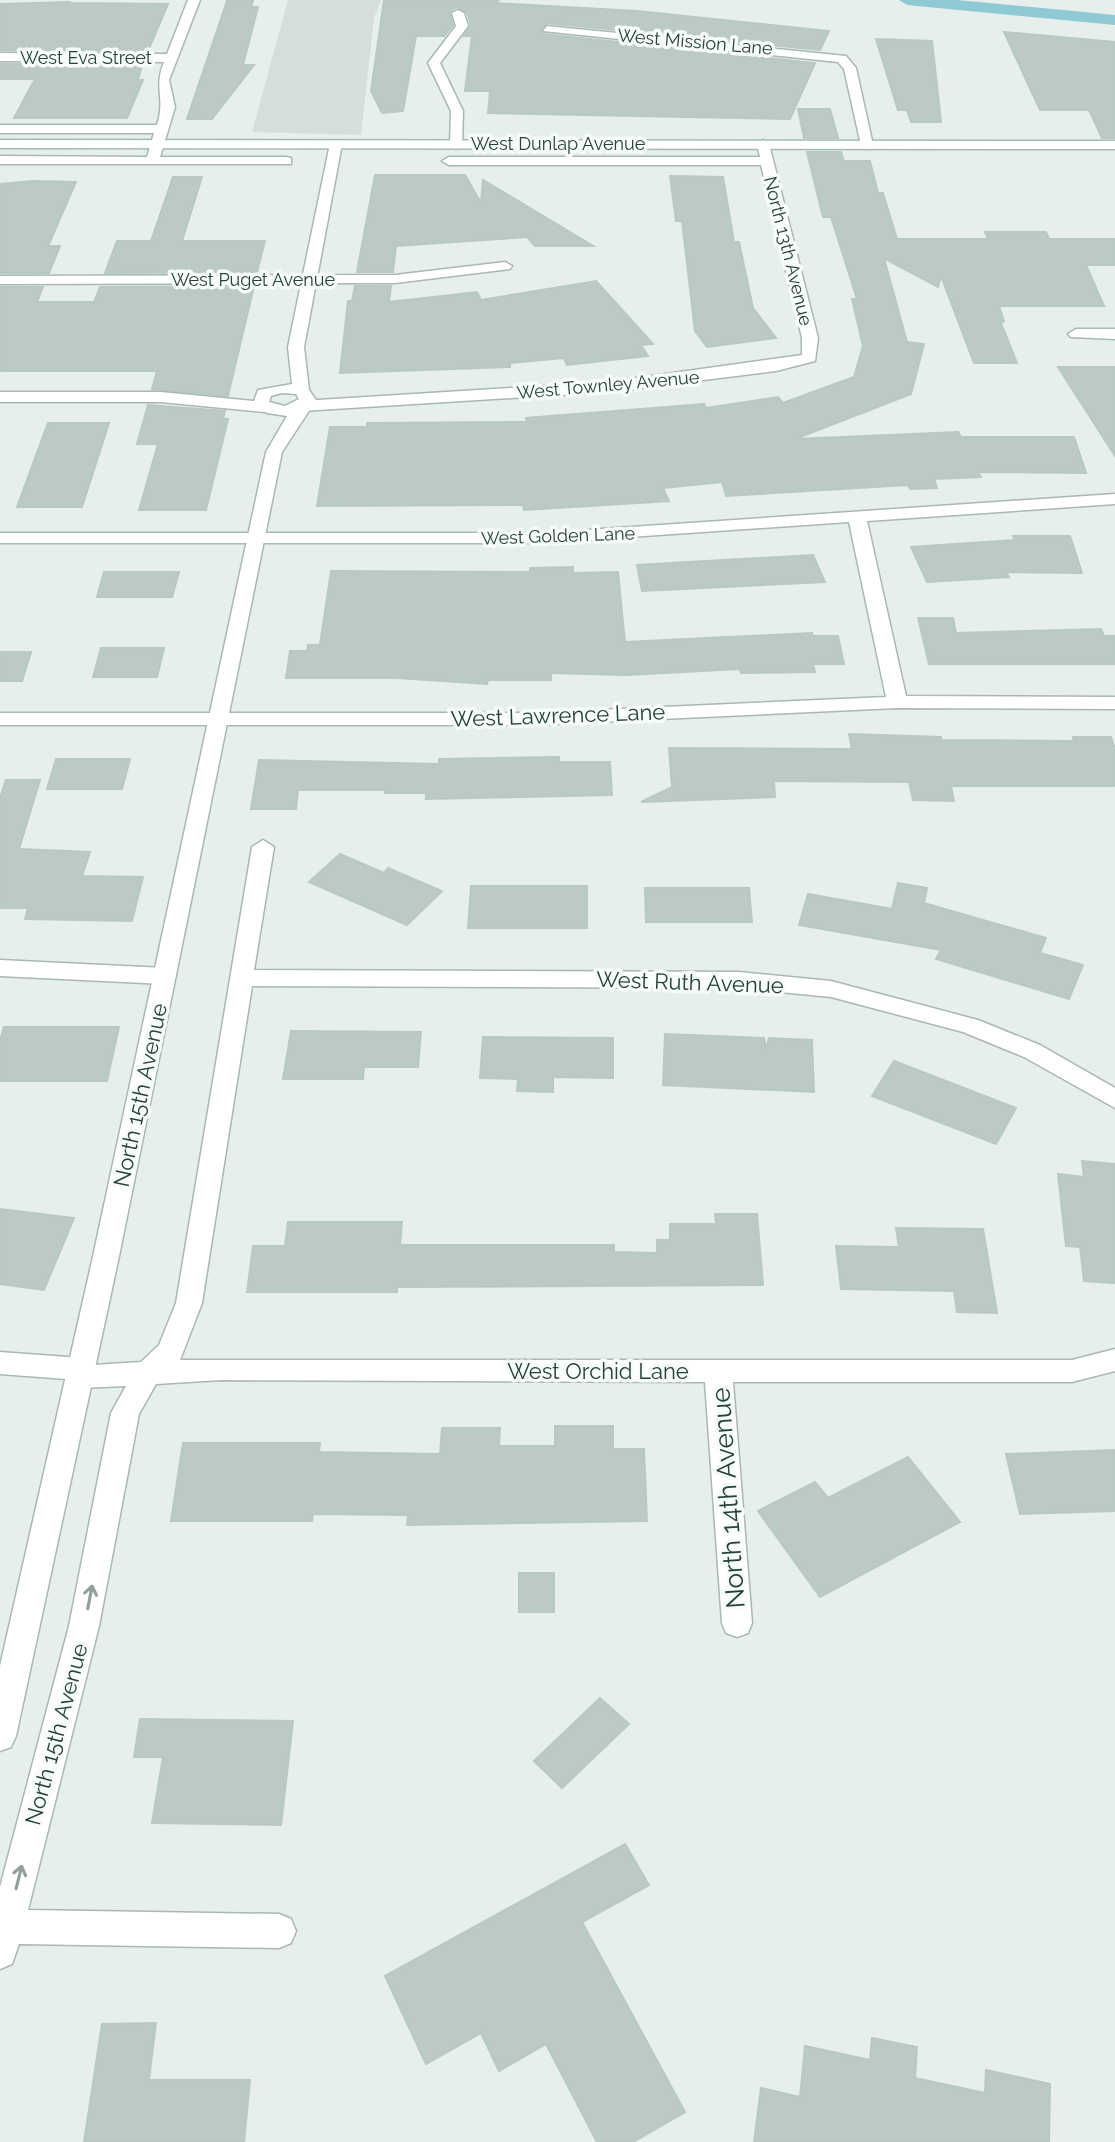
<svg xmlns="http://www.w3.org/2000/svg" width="1115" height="2142" font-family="Raleway,sans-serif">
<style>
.built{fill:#d4dfda}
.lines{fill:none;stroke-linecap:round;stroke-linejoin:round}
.canal{fill:#8ec9d4;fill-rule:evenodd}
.building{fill:#bbcac4;stroke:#b8c9c2;stroke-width:2}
.minor-casing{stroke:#a8b8b2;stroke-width:3}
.tertiary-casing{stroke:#a8b8b2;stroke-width:3}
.secondary-casing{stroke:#a4bbb3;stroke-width:3}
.minor{fill:#fff;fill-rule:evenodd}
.tertiary{fill:#fff;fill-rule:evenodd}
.secondary{fill:#fff;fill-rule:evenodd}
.oneway{stroke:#92a09c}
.labels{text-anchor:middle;stroke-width:7;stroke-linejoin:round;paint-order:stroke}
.far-street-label{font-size:18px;fill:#24423a;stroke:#f7fbf9}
.street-label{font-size:22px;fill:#24423a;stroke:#f7fbf9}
.near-street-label{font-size:26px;fill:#24423a;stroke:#f7fbf9}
</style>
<rect width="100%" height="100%" fill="#e6efeb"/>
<polygon class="built" points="288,0 381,0 374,18 361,135 252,132"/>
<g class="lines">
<polygon class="canal" points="899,0 957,0 1115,15 1115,25 907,5"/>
</g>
<g class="building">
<polygon points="384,0 499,0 494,3 637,11 829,31 820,50 547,23 541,29 543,34 815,63 790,119 488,113 490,91 465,91 472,36 464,36 471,25 467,12 457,7 449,12 453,25 444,36 416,36 403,111 382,113 371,91"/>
<polygon points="227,1 253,1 251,7 258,7 243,65 254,65 212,119 187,119"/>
<polygon points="70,2 70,3 168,4 148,51 0,50 0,4"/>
<polygon points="1004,32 1115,42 1115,138 1102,138 1089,110 1040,110"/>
<polygon points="876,39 932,41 941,122 911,122 907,110 898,110"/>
<polygon points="0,64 142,65 138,80 143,80 127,118 14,118 35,79 0,79"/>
<polygon points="798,109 830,109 838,138 804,138"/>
<polygon points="807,152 841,152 844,161 870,161 878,193 883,193 897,239 988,239 985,232 1046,232 1049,239 1115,239 1115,265 1086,265 1104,306 999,306 1004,321 1001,323 1017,363 974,363 941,276 938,287 884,258 907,342 924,344 911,394 795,439 958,432 961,437 1074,437 1086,473 978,472 981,477 934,479 937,488 910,489 908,485 726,496 722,482 663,488 669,501 524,510 523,505 317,506 330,427 367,427 367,423 527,422 526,418 704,404 706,408 778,397 783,403 854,377 863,346 852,299 857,299 831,217 823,217"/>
<polygon points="375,175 465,175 481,203 483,180 593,246 535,246 527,237 396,246 393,272 357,272"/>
<polygon points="670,176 723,177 734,242 739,242 753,308 776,338 707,347 695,331 682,221 676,221"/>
<polygon points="173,177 202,177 182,241 265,241 257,272 105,273 117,241 151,241"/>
<polygon points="33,181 76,182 48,246 60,246 49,273 0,273 0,184"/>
<polygon points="596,281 653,344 641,345 648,356 567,365 564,358 510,363 510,367 340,373 348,301 352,301 355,286 391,286 389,302 477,292 481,300"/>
<polygon points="254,286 228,396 152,389 157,371 0,371 0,287 43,287 37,302 94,302 100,287"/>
<polygon points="1058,367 1115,367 1115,456"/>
<polygon points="148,405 225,411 223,419 228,419 206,510 139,510 158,444 137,444"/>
<polygon points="48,423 109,423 82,507 17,507"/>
<polygon points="1013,536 1070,536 1082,573 1006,572 1009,577 927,582 911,547 1015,540"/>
<polygon points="813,555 825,582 642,591 637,565"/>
<polygon points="573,567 573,573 618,572 625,642 812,633 813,636 838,636 844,664 813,664 815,672 741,673 740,669 626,675 551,673 551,680 488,680 487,684 396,678 286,678 290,651 307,651 308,645 320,645 331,571 530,572 530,568"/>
<polygon points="104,572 179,572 172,597 97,597"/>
<polygon points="918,618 953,618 956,633 1101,629 1104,636 1115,636 1115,664 929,664"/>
<polygon points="101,648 164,648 157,677 93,677"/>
<polygon points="0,652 31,652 22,681 0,681"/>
<polygon points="849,734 941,737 941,740 1074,741 1073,737 1111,737 1115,749 1115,786 951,786 954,801 913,800 909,782 774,781 775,797 641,802 672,787 669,748 852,749"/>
<polygon points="559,757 559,762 610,762 612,795 426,799 426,793 385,793 385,790 298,790 296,809 251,809 259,760 439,764 439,759"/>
<polygon points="56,759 130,759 122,789 47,789"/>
<polygon points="6,780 40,780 19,849 90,852 82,876 143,877 132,921 25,919 28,908 0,908 0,798"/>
<polygon points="340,854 384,873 388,868 442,891 407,925 309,882"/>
<polygon points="898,883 927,888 924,903 1046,938 1040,953 1083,965 1069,999 936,959 941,950 799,925 808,894 892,909"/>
<polygon points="471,886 587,886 587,928 468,928"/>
<polygon points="645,888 749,888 752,922 646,922"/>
<polygon points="4,1027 119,1027 107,1081 0,1081 0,1041"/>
<polygon points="291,1031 421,1032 418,1067 364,1067 363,1079 283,1079"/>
<polygon points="665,1034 764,1038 766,1049 769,1038 812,1040 814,1092 663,1085"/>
<polygon points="483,1037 613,1038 613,1078 553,1077 553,1092 517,1091 518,1079 480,1078"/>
<polygon points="894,1061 1016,1108 996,1144 872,1096"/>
<polygon points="1082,1161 1115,1164 1115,1283 1084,1281 1080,1247 1066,1246 1058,1174 1084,1177"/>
<polygon points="0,1209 74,1218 44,1290 0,1284"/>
<polygon points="715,1214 757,1214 763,1285 397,1287 397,1292 247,1292 253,1246 285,1246 288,1222 402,1222 400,1245 614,1245 614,1252 657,1253 657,1240 670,1240 670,1224 716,1224"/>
<polygon points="896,1228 983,1229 997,1313 957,1312 954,1291 841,1289 836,1246 899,1247"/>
<polygon points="555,1426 613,1426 613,1449 644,1449 647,1521 407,1525 408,1515 313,1514 312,1521 171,1521 183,1443 320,1443 319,1452 440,1454 442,1428 500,1428 499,1446 555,1446"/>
<polygon points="1115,1450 1115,1511 1020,1514 1006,1454"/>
<polygon points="908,1457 960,1522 820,1597 758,1511 815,1482 828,1498"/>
<rect x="519" y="1573" width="35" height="39"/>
<polygon points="600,1698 629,1724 562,1788 534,1761"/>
<polygon points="140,1719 293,1721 281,1825 152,1823 163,1757 134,1757"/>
<polygon points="625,1844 649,1885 582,1922 685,2112 633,2142 597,2142 546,2044 499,2071 481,2033 426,2064 385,1976"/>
<polygon points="156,2023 149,2080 250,2080 244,2142 84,2142 102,2024"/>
<polygon points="872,2038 917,2047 915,2078 985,2093 986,2070 1050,2084 1049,2142 754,2142 761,2088 800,2097 805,2046 870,2060"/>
</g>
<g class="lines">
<defs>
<g id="minor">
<path d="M188,0H200L169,80L175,107L160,157H286L291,158V164H0V156L147,157L154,133H0V125H157C166,97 153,89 164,62L0,61V53L167,54Z"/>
<polygon points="458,10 464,13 468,26 440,63 463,111 462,145 456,149 450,145 451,111 428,63 456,26 452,13"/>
<polygon points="547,26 846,56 856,68 873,145 867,149 861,145 844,69 838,62 543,31"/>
<polygon points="763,140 769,144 818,338 815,361 776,371 608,392 302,411 294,406 302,401 608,382 802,355 802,338 761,165 449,165 442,161 449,157 760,157 757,144"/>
<polygon points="505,262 512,266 510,269 395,283 0,284 0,276 395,275"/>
<polygon points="1076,329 1115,329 1115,339 1071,337 1068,334"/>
<polygon points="0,392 161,392 264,402 272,407 264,412 161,402 0,402"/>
<polygon points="1115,494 1115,504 867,521 906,696 1115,697 1115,709 897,708 531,725 0,725 0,713 531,713 886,697 849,522 542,543 0,543 0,533 542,533"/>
<polygon points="263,840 274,847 254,970 739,972 831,981 978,1020 1040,1045 1115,1088 1115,1108 1024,1057 963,1032 831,997 739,988 252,986 202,1303 180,1360 1072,1360 1115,1349 1115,1371 1072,1382 733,1382 752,1623 748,1633 737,1637 726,1633 722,1623 705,1382 221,1380 156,1384 139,1414 99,1626 28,1910 279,1914 291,1919 296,1931 291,1943 279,1948 19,1944 12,1964 0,1969 0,1887 69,1626 111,1413 126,1386 79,1388 69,1385 66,1379 0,1374 0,1352 81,1358 93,1365 141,1362 159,1345 176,1303 252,847"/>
<polygon points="0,960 165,968 176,976 165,984 0,976"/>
</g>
<path id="tertiary" d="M336,140L342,144L304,347L309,390L316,400L282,452L118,1261L16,1736L11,1747L0,1751V1666L92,1261L266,452L287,416L267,413L253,404L258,390L292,384L288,347L330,144ZM282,393L296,394L299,399L285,406L269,402L271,396Z"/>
<polygon id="secondary" points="0,140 1115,141 1115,149 0,148"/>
</defs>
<use href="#minor" class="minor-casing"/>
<use href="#tertiary" class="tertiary-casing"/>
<use href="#secondary" class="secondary-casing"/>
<use href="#minor" class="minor"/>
<use href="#tertiary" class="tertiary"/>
<use href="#secondary" class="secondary"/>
</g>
<defs><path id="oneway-shaft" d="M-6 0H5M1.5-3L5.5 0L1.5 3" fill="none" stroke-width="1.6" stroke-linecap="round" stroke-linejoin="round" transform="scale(2)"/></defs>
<g class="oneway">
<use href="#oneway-shaft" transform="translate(90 1597) rotate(-79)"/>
<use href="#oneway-shaft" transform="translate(19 1877) rotate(-76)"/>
</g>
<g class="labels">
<g class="far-street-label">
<text transform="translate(695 42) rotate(5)" y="6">West Mission Lane</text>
<text x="86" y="64">West Eva Street</text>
<text x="558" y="150">West Dunlap Avenue</text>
<text transform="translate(788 251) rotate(76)" y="6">North 13th Avenue</text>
<text x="253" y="286">West Puget Avenue</text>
<text transform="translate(608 385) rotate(-5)" y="6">West Townley Avenue</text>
<text transform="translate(558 536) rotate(-2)" y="6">West Golden Lane</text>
</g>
<g class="street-label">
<text transform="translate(558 715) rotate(-2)" y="8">West Lawrence Lane</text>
<text transform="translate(690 982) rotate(2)" y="8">West Ruth Avenue</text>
<text transform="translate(140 1095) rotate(-78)" y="8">North 15th Avenue</text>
<text x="598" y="1379">West Orchid Lane</text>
<text transform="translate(56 1734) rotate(-75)" y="8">North 15th Avenue</text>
</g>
<g class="near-street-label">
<text transform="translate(728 1498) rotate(-94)" y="9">North 14th Avenue</text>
</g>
</g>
</svg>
